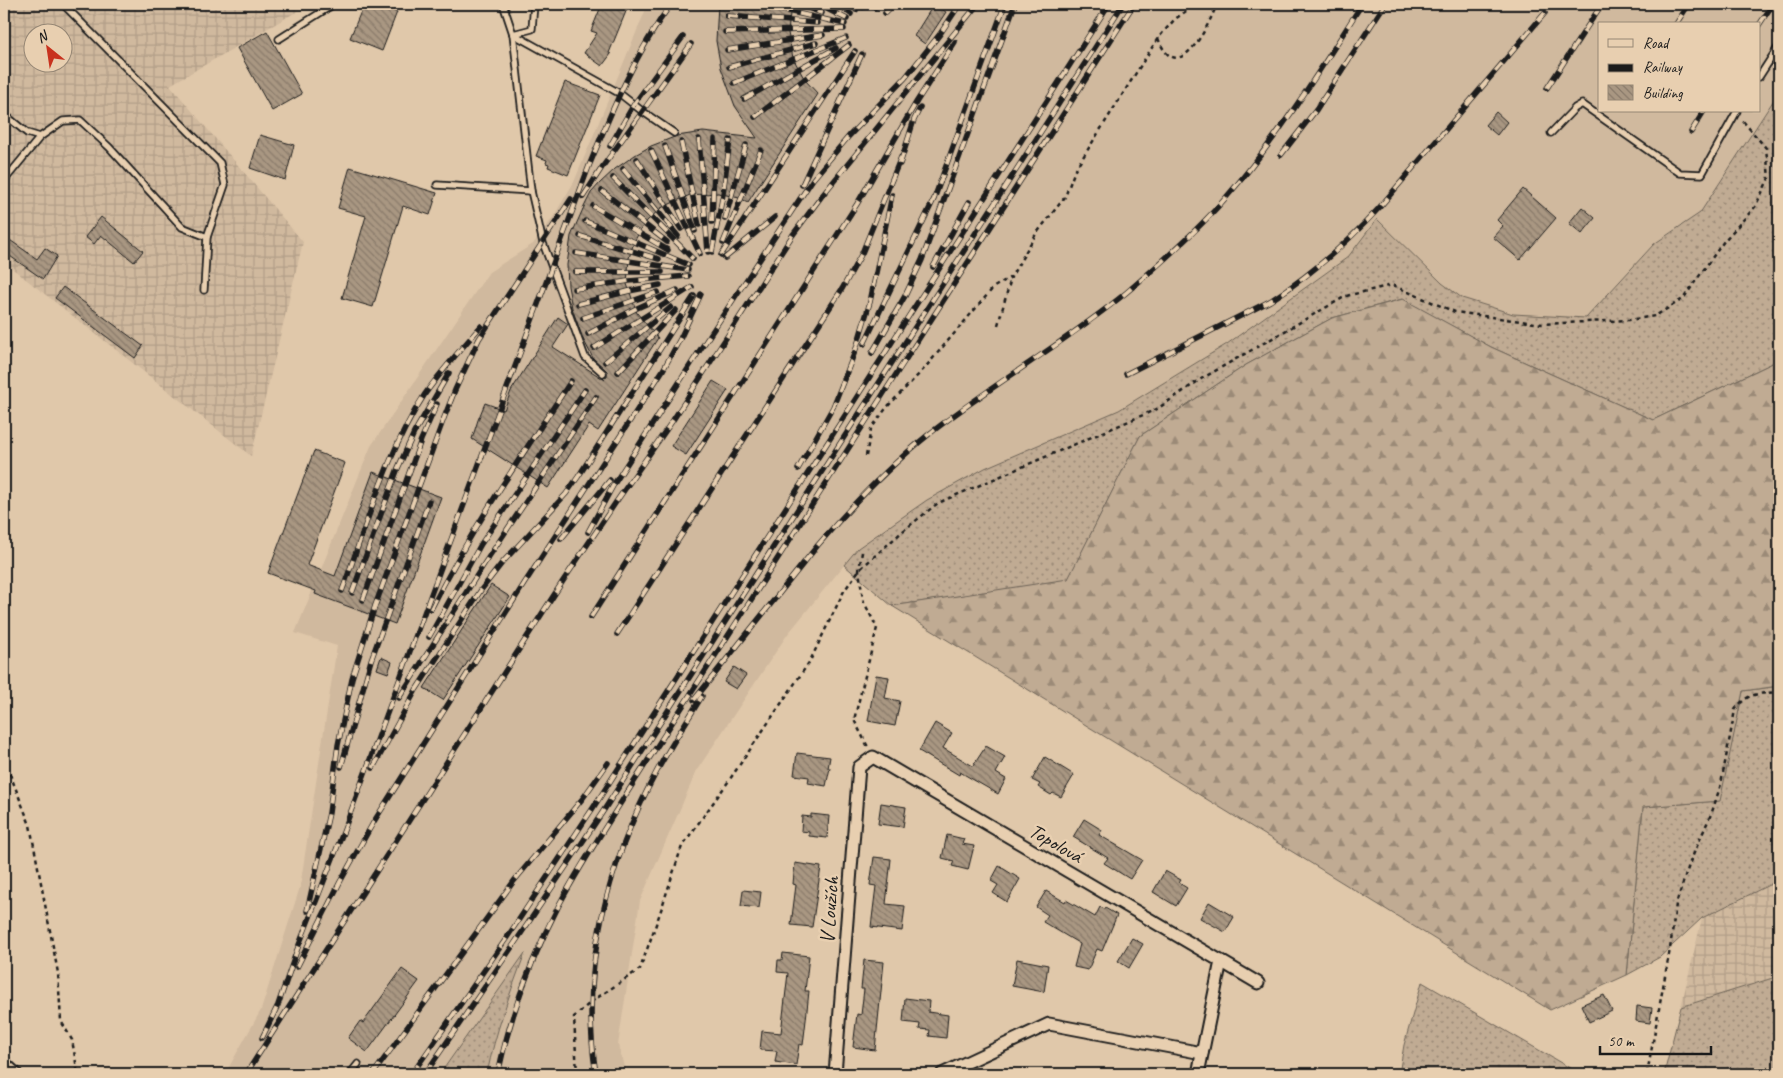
<svg xmlns="http://www.w3.org/2000/svg" width="1783" height="1078" font-family="Caveat,sans-serif">
<style>
.built{fill:#d0b99e;fill-rule:evenodd}
.industrial{fill:url(#industrial-grid);fill-rule:evenodd}
.grass{fill:url(#grass-dots);stroke:#6e6458}
.forest{fill:url(#forest-firs);stroke:#6e6458}
.building{fill:url(#building-back-hatch);stroke:#1c1c1c}
.lines{fill:none;stroke-linecap:round;stroke-linejoin:round}
.lane-casing{stroke:#1c1c1c;stroke-width:9}
.street-casing{stroke:#1c1c1c;stroke-width:15}
.path{stroke:#1c1c1c;stroke-width:2.5;stroke-dasharray:4 4;stroke-linecap:butt}
.lane{stroke:#e8cfb0;stroke-width:5.5}
.street{stroke:#e8cfb0;stroke-width:11}
.rail-casing{stroke:#1c1c1c;stroke-width:5.5}
.rail{stroke:#e8cfb0;stroke-width:4;stroke-dasharray:11;stroke-linecap:butt}
.labels{text-anchor:middle;stroke-width:5;stroke-linejoin:round;paint-order:stroke}
.street-label{font-size:21px;fill:#1c1c1c;stroke:#e8cfb0}
</style>
<defs>
<pattern id="industrial-grid" width="8" height="8" patternUnits="userSpaceOnUse" patternTransform="scale(1.25)"><rect width="8" height="8" fill="#d0b99e"/><path d="M0 4h8M4 0v8" fill="none" stroke="#b29e88"/></pattern>
<pattern id="grass-dots" width="8" height="8" patternUnits="userSpaceOnUse" patternTransform="scale(1.25)"><rect width="8" height="8" fill="#c0ab93"/><path d="M2 2h.1M6 6h.1" fill="none" stroke="#9b8a77" stroke-width="1.8" stroke-linecap="round"/></pattern>
<pattern id="forest-firs" width="22" height="20" patternUnits="userSpaceOnUse" patternTransform="scale(1.25)"><rect width="22" height="20" fill="#c0ab93"/><path d="M5 1l3.5 6h-7zM16 11l3.5 6h-7z" fill="#9b8a77"/></pattern>
<pattern id="building-back-hatch" width="6" height="6" patternUnits="userSpaceOnUse" patternTransform="scale(1.25)"><rect width="6" height="6" fill="#a99782"/><path d="M-1 5l2 2M0 0l6 6M5-1l2 2" fill="none" stroke="#897a6a"/></pattern>
</defs>
<rect width="100%" height="100%" fill="#e0c8aa"/>
<filter id="ink" filterUnits="userSpaceOnUse"><feTurbulence type="fractalNoise" baseFrequency=".02" numOctaves="2"/><feDisplacementMap in="SourceGraphic" scale="10" xChannelSelector="R" yChannelSelector="G"/><feConvolveMatrix kernelMatrix="1 2 1 2 8 2 1 2 1" color-interpolation-filters="sRGB"/></filter>
<g filter="url(#ink)">
<path class="built" d="M648,4H1779V92L1700,214L1654,244L1586,318L1513,314L1462,298L1442,283L1377,219L1348,257L1227,344L1119,410L858,548L787,635L697,770L640,901L618,1045L626,1074H487L491,1054L508,997L524,956L440,1074H225L261,1010L300,887L337,646L295,633L371,446L489,272L533,244L552,219L574,182ZM1599,24H1759V111H1599Z"/>
<g class="industrial">
<path d="M4,4H310L170,85L303,242L251,456L4,262ZM32,32H62V62H32Z"/>
<polygon points="1779,880 1779,976 1681,1007 1702,918"/>
</g>
<g class="grass">
<polygon points="1779,92 1779,360 1653,420 1491,347 1402,299 1332,318 1246,365 1140,436 1068,580 892,606 844,565 858,548 927,500 985,468 1119,410 1227,344 1348,257 1377,219 1442,283 1462,298 1513,314 1586,318 1654,244 1700,213"/>
<polygon points="1779,686 1779,880 1702,918 1660,957 1627,975 1643,807 1719,801 1743,691"/>
<path d="M525,953C510,993 495,1033 487,1074H440Z"/>
<polygon points="1779,976 1779,1074 1664,1074 1681,1007"/>
<polygon points="1422,982 1580,1074 1399,1074 1404,1045"/>
</g>
<polygon class="forest" points="1403,299 1491,347 1653,420 1779,360 1779,686 1743,691 1720,801 1643,807 1627,975 1550,1010 892,606 1068,579 1140,436 1246,365 1332,318"/>
<g class="building">
<polygon points="364,4 377,4 397,12 382,51 350,38"/>
<polygon points="602,4 629,4 609,53 611,54 602,66 584,53 597,33 591,31"/>
<polygon points="718,4 791,4 788,33 793,58 805,80 818,94 748,202 739,198 718,193 690,195 661,208 647,221 641,229 634,242 629,258 627,284 637,313 658,338 598,431 589,425 548,488 472,439 478,420 485,403 504,410 511,391 558,317 568,324 553,347 605,380 603,378 607,376 607,371 593,358 583,339 572,308 568,286 567,265 571,236 583,209 591,193 600,183 615,169 635,155 651,146 677,136 703,132 757,138 735,106 721,68 716,41"/>
<polygon points="934,4 946,12 925,44 914,36"/>
<polygon points="267,31 302,94 272,111 237,48"/>
<polygon points="565,82 600,95 568,175 548,167 549,164 546,163 547,160 536,156"/>
<polygon points="1496,112 1507,122 1497,135 1485,125"/>
<polygon points="260,135 294,145 285,180 250,168"/>
<polygon points="350,167 437,193 430,215 403,206 373,307 342,298 366,216 338,208"/>
<polygon points="1523,189 1556,218 1520,260 1493,237 1503,226 1497,220"/>
<polygon points="1582,207 1595,218 1582,234 1569,223"/>
<polygon points="101,217 143,251 134,262 101,235 94,244 85,237"/>
<polygon points="4,236 37,259 45,248 57,256 43,279 4,252"/>
<polygon points="63,287 143,346 135,358 55,298"/>
<polygon points="713,381 728,390 686,455 671,446"/>
<polygon points="314,451 345,463 307,565 335,576 373,472 441,497 395,624 315,594 316,591 268,573"/>
<polygon points="491,585 510,597 443,700 424,688"/>
<polygon points="381,657 392,662 388,673 377,669"/>
<polygon points="734,667 746,675 736,689 724,682"/>
<polygon points="876,675 889,677 885,698 900,701 895,726 868,721"/>
<polygon points="935,723 952,733 943,748 973,766 986,746 1005,757 996,773 1006,779 998,794 960,772 959,775 919,751"/>
<polygon points="797,753 830,757 828,768 830,768 826,786 808,783 809,777 794,775"/>
<polygon points="1045,757 1074,775 1061,797 1053,793 1051,795 1038,787 1040,784 1032,780"/>
<polygon points="881,803 906,807 903,827 878,824"/>
<polygon points="811,814 829,816 827,838 809,836 809,832 801,831 802,816 811,817"/>
<polygon points="1084,819 1102,830 1099,835 1142,860 1130,879 1104,863 1108,858 1073,837"/>
<polygon points="947,835 964,839 962,844 974,846 968,870 952,866 954,861 942,858"/>
<polygon points="874,857 891,859 886,904 905,906 902,931 871,927 876,886 870,885"/>
<polygon points="795,863 821,867 812,927 791,925 796,885 793,884"/>
<polygon points="999,866 1020,879 1007,902 993,893 998,885 991,881"/>
<polygon points="1165,871 1181,880 1179,883 1187,888 1176,906 1153,892"/>
<polygon points="743,890 761,892 759,908 741,906"/>
<polygon points="1046,891 1065,902 1066,900 1095,917 1100,907 1105,909 1105,908 1117,915 1102,951 1097,949 1088,970 1074,967 1080,944 1043,922 1048,915 1036,907"/>
<polygon points="1209,902 1234,917 1225,932 1200,918"/>
<polygon points="1132,938 1143,944 1129,968 1118,961"/>
<polygon points="783,953 809,956 805,991 809,991 806,1020 803,1045 799,1044 796,1065 775,1062 777,1051 760,1050 762,1031 781,1033 788,973 777,972 778,960 782,960"/>
<polygon points="1017,959 1048,965 1044,992 1012,986"/>
<polygon points="864,960 884,962 875,1050 853,1047 857,1014 861,1015 864,989 861,989"/>
<polygon points="402,969 419,981 367,1052 348,1038 360,1021 363,1023"/>
<polygon points="1604,995 1612,1011 1589,1022 1581,1005"/>
<polygon points="905,998 929,1001 928,1012 948,1015 946,1038 929,1036 930,1030 919,1029 920,1024 903,1022"/>
<polygon points="1637,1006 1652,1008 1650,1023 1636,1021"/>
</g>
<g class="lines">
<defs>
<g id="lane">
<polyline points="63,4 220,163 225,185 207,237 204,290"/>
<polyline points="503,4 513,34 531,191 543,243 585,357 603,373"/>
<polyline points="513,34 619,93 642,111 674,133"/>
<polyline points="513,34 532,29 534,4"/>
<polyline points="279,39 334,4"/>
<polyline points="1759,77 1779,46"/>
<polyline points="4,114 27,133 40,137 63,121 80,120 109,147 182,227 207,237"/>
<polyline points="1551,133 1575,108 1582,104 1680,173 1702,174 1737,111"/>
<polyline points="4,181 40,137"/>
<polyline points="437,185 531,191"/>
<polyline points="350,1074 358,1064"/>
</g>
<g id="street">
<polyline points="4,1063 16,1074"/>
<polyline points="835,1074 859,767 873,757 1258,983"/>
<polyline points="942,1074 1049,1024 1202,1053"/>
<polyline points="1198,1074 1221,961"/>
</g>
</defs>
<use href="#lane" class="lane-casing"/>
<use href="#street" class="street-casing"/>
<g class="path">
<path d="M1158,38C1178,90 1209,25 1217,4"/>
<polyline points="998,325 1011,278"/>
<polyline points="866,456 871,429 887,407 923,370 994,287 1011,277 1036,234 1065,197 1075,170 1158,38 1175,19 1196,4"/>
<polyline points="862,552 859,570 863,600 877,628 854,720 868,747"/>
<polyline points="4,759 30,825 58,973 61,1021 72,1040 78,1074"/>
<polyline points="577,1074 574,1017 591,1002 640,969 660,913 682,846 728,782 810,661 844,591 859,570 903,531 938,503 1157,409 1201,379 1346,296 1392,285 1455,312 1542,324 1629,320 1655,316 1683,299 1724,241 1755,207 1769,178 1766,148 1742,120"/>
<path d="M1647,1074L1670,949L1676,904L1690,862L1712,812L1721,784L1735,710C1747,692 1759,694 1779,692"/>
</g>
<use href="#lane" class="lane"/>
<use href="#street" class="street"/>
<defs>
<g id="rail">
<polyline points="756,4 845,24"/>
<polyline points="796,4 822,13"/>
<polyline points="817,4 847,19"/>
<polyline points="838,4 851,14"/>
<polyline points="853,4 856,10"/>
<polyline points="863,4 863,7"/>
<polyline points="875,7 875,4"/>
<polyline points="885,13 894,4"/>
<polyline points="727,16 817,23"/>
<polyline points="1676,24 1689,4"/>
<polyline points="1759,25 1773,4"/>
<polyline points="725,32 844,29"/>
<polyline points="727,50 823,35"/>
<polyline points="729,67 816,43"/>
<polyline points="734,83 846,38"/>
<polyline points="1547,88 1602,4"/>
<polyline points="744,99 836,48"/>
<polyline points="755,117 849,45"/>
<polyline points="1691,132 1704,111"/>
<polyline points="699,139 708,252"/>
<polyline points="681,142 699,225"/>
<polyline points="610,146 634,104 683,37"/>
<polyline points="665,146 695,231"/>
<polyline points="651,150 700,254"/>
<polyline points="1281,155 1316,110 1385,4"/>
<polyline points="637,159 681,229"/>
<polyline points="900,164 914,120 920,108"/>
<polyline points="623,169 678,236"/>
<polyline points="613,178 693,259"/>
<polyline points="802,185 862,54"/>
<polyline points="602,191 667,242"/>
<polyline points="583,197 603,166 691,44"/>
<polyline points="593,206 668,250"/>
<polyline points="725,219 746,145"/>
<polyline points="585,221 689,265"/>
<polyline points="712,222 715,139"/>
<polyline points="580,236 659,259"/>
<polyline points="723,243 761,150"/>
<polyline points="712,252 723,194 730,140"/>
<polyline points="576,253 688,270"/>
<polyline points="721,255 855,51"/>
<polyline points="725,258 775,217"/>
<polyline points="933,267 969,202"/>
<polyline points="575,272 662,272"/>
<polyline points="574,289 629,281 688,276"/>
<polyline points="578,304 629,291 660,285"/>
<polyline points="583,318 658,292"/>
<polyline points="588,334 635,309 677,290"/>
<polyline points="864,344 934,199 1005,4"/>
<polyline points="594,348 692,287"/>
<polyline points="872,353 905,296 922,260 1015,4"/>
<polyline points="605,362 671,307"/>
<polyline points="618,372 676,310"/>
<path d="M1126,374L1270,301C1311,275 1346,244 1379,208L1545,13"/>
<polyline points="798,469 833,407 856,349 870,302 892,195"/>
<polyline points="588,532 614,484 700,350 813,179 849,136 905,78 940,34 960,4"/>
<polyline points="561,539 610,480"/>
<path d="M342,591C366,526 387,452 425,394C442,370 462,348 481,326"/>
<polyline points="352,593 398,468 414,433 449,373"/>
<polyline points="363,600 421,440 437,404"/>
<path d="M431,609C471,529 522,455 571,381"/>
<polyline points="591,617 857,204 917,101 955,42"/>
<polyline points="617,634 842,289 862,253 901,157"/>
<polyline points="429,637 481,544 585,390"/>
<polyline points="399,698 486,561 596,397"/>
<path d="M694,700L818,545C852,505 887,468 928,435C992,384 1064,344 1127,292C1161,263 1194,234 1223,201C1276,141 1319,72 1362,4"/>
<polyline points="341,767 371,660 429,501"/>
<polyline points="373,768 416,690 481,590 502,563 566,494 578,477 694,296"/>
<polyline points="307,911 329,813 338,745 352,678 375,606 444,418 455,390 479,339 571,199"/>
<polyline points="297,967 340,882 373,823 524,584 663,370 680,339 701,294"/>
<path d="M262,1038L278,1005L297,950L344,830L589,166C612,110 635,54 671,4"/>
<polyline points="246,1074 563,581 616,502 673,420 792,236 821,197 978,4"/>
<polyline points="373,1074 514,881 583,798 608,763"/>
<polyline points="412,1074 508,936 593,808 1109,4"/>
<polyline points="425,1074 510,950 602,813 1123,4"/>
<path d="M498,1074C510,1015 532,957 560,903C580,866 603,831 625,796L1134,4"/>
<path d="M596,1074C579,970 608,862 657,771C671,745 687,721 702,696"/>
</g>
</defs>
<use href="#rail" class="rail-casing"/>
<use href="#rail" class="rail"/>
</g>
</g>
<g class="labels">
<g class="street-label">
<text transform="translate(1056 843) rotate(30)" y="7">Topolová</text>
<text transform="translate(829 910) rotate(-86)" y="7">V Loužích</text>
</g>
</g>
<rect width="1783" height="1078" fill="none" stroke="#e8cfb0" stroke-width="20"/>
<rect x="10" y="10" width="1763" height="1058" fill="none" stroke="#1c1c1c" stroke-width="2" filter="url(#ink)"/>
<rect x="1598" y="22" width="162" height="90" fill="#e8cfb0" stroke="#968775"/>
<rect x="1608" y="39" width="25" height="8" fill="#e8cfb0" stroke="#968775"/>
<text x="1643" y="48" font-size="15" fill="#1c1c1c">Road</text>
<rect x="1608" y="64" width="25" height="8" fill="#1c1c1c" stroke="#968775"/>
<text x="1643" y="72" font-size="15" fill="#1c1c1c">Railway</text>
<rect x="1608" y="85" width="25" height="15" fill="url(#building-back-hatch)" stroke="#968775"/>
<text x="1643" y="98" font-size="15" fill="#1c1c1c">Building</text>
<g transform="translate(48 48) rotate(330)"><circle r="24" fill="#e8cfb0" stroke="#968775"/>
<path d="M0-4L9 19L0 12L-9 19Z" fill="#c8321e"/>
<text y="-8" font-size="14" font-weight="bold" text-anchor="middle" fill="#1c1c1c">N</text>
</g>
<path d="M1600 1046v8h111v-8" fill="none" stroke="#1c1c1c" stroke-width="2.5"/>
<text x="1608" y="1046" font-size="15" fill="#1c1c1c" stroke="#e8cfb0" stroke-width="4" paint-order="stroke">50 m</text>
</svg>
